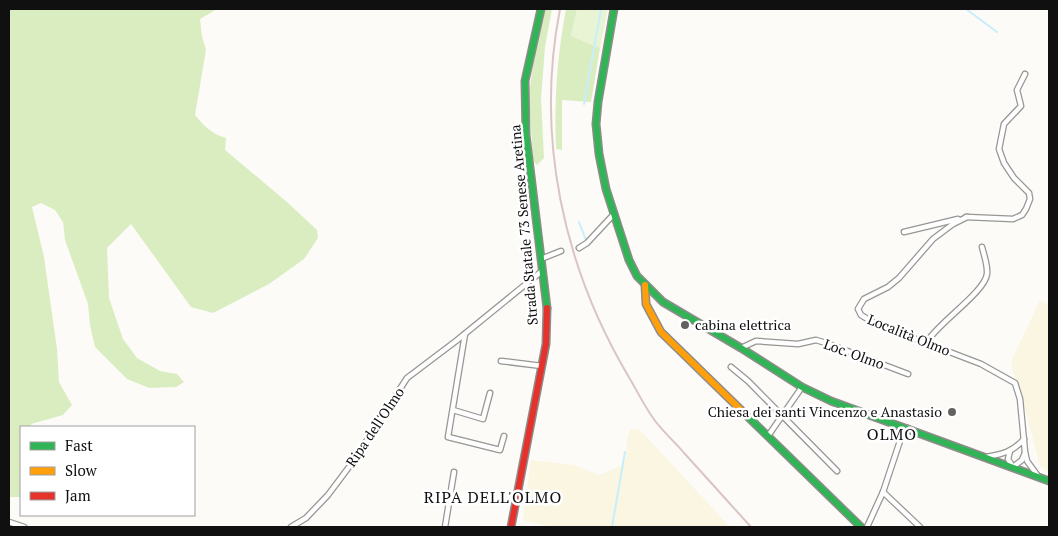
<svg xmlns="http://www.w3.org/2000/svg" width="1058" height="536" font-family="'PT Serif',serif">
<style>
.farmland{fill:#faf6e2}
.green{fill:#e9f4d4}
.forest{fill:#daedc1}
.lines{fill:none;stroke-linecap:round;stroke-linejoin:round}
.stream{stroke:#c8eefb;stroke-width:2}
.street-casing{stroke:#969694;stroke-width:7}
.fast-casing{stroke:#8d8c8b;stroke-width:9}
.slow-casing{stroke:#8d8c8b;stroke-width:9}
.jam-casing{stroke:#8d8c8b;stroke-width:9}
.street{stroke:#fffefe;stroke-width:4.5}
.fast{stroke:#30b455;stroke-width:6}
.slow{stroke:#ff9f0a;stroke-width:6}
.jam{stroke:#e5322d;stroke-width:6}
.rail{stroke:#dbc4c7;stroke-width:2}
.poi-dot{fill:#636261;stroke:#fff;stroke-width:2}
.labels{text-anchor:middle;stroke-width:5;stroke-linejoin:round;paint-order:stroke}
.street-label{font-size:14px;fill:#101010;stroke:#fff}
.poi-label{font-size:14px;fill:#101010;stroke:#fff;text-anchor:start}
.quarter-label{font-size:16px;letter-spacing:1px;fill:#101010;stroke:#fff}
</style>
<rect width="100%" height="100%" fill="#fcfbf7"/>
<g class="farmland">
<polygon points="1040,300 1049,305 1049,472 1040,466 1019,385 1013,373 1011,362"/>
<polygon points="630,429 640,430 730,527 551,527 523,520 531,460 574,465 599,475 621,466 626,458 627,439"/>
</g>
<polygon class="green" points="577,9 608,9 600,48 571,36"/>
<g class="forest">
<path d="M9,9H217L200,19L202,36L206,50L195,115C203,125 213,135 226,138L225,150L287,202L317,230L318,238L304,259L269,284L213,313L191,307L131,224L107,248L109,298L123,339L137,358L160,371L177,374L184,382L176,387L149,388L127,379L95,347L90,325L88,304L65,240L63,222L55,210L41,203L32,207L44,257L57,349L59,382L72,405L63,415L31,424L32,427H21V497H9Z"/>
<polygon points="545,9 552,9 545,47 541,99 544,158 537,165 533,161 529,94 534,58"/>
<path d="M566,9H577L571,36L600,48L591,102L562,100V150L556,149C554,100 557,57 566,9Z"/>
</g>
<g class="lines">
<g class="stream">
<polyline points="966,9 997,32"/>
<polyline points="584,104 601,9"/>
<polyline points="579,222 586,240"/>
<polyline points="612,527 625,452"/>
</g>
<defs>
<g id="street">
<polyline points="966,217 1013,219 1022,215 1026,209 1030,199 1029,193 1014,178 1004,163 999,149 1004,124 1021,106 1017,90 1025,74"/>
<polyline points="967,217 953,224 933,239 899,278 888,287 864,299 858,309 861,315 874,323 981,364 1015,383 1020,399 1025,452 1027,461 1038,476"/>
<polyline points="904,232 958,219"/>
<polyline points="579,248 587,243 614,214"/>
<polyline points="541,259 561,251"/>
<polyline points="465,334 448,437 500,450 504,436"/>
<path d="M926,343C938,323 985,292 987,274C988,266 984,255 982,247"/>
<polyline points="741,348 756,341 798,344 816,340 829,344 908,374"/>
<polyline points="501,361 542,366"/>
<polyline points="731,367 748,381 837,471"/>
<polyline points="453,410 483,419 490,393"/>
<polyline points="768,436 802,387"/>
<polyline points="1010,451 1008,459 1013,467 1022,460 1025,453"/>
<path d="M986,457C1002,454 1013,452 1024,439"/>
<polyline points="883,492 920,527"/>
<polyline points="9,522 24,527"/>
<polyline points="291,527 306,518 328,495 355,459 407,378 456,341 542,271"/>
<polyline points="445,527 454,472"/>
<polyline points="867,527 883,492 900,441 908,428"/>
</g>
<g id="fast">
<polyline points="541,9 525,81 526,135 547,308"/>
<polyline points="614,9 598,102 596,124 599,154 606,189 629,260 637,276 663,302 741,348 802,387 831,401 1049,481"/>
<polyline points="742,411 861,527"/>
</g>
<polyline id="slow" points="645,285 646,304 661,332 742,411"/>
<polyline id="jam" points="511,527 546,344 547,308"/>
</defs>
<use href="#street" class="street-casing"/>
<use href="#fast" class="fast-casing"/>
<use href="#slow" class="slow-casing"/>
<use href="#jam" class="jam-casing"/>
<use href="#street" class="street"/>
<use href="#fast" class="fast"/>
<use href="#slow" class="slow"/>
<use href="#jam" class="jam"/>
<path class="rail" d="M560,9C535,137 563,267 630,379C637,391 644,405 653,418C662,431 675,442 685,454C707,478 729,503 751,527"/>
</g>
<g class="poi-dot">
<circle cx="685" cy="325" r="5"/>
<circle cx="952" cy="412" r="5"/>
</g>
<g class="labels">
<g class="street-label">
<text transform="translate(524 225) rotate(-95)" y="5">Strada Statale 73 Senese Aretina</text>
<text transform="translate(909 335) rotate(22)" y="5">Località Olmo</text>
<text transform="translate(854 354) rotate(20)" y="5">Loc. Olmo</text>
<text transform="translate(375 427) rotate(-56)" y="5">Ripa dell'Olmo</text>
</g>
<g class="poi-label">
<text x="695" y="330">cabina elettrica</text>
<text x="942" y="417" text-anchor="end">Chiesa dei santi Vincenzo e Anastasio</text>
</g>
<g class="quarter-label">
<text x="892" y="440">OLMO</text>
<text x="493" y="503">RIPA DELL'OLMO</text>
</g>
</g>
<rect width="1058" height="536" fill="none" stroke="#101010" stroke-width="20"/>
<rect x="20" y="426" width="175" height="90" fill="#ffffff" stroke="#9f9f9f"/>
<rect x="30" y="442" width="25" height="8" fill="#30b455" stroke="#9f9f9f"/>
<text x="65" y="451" font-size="15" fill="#101010">Fast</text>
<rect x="30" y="467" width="25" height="8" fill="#ff9f0a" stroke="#9f9f9f"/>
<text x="65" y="476" font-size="15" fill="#101010">Slow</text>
<rect x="30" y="492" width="25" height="8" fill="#e5322d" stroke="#9f9f9f"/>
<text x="65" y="501" font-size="15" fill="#101010">Jam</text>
</svg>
